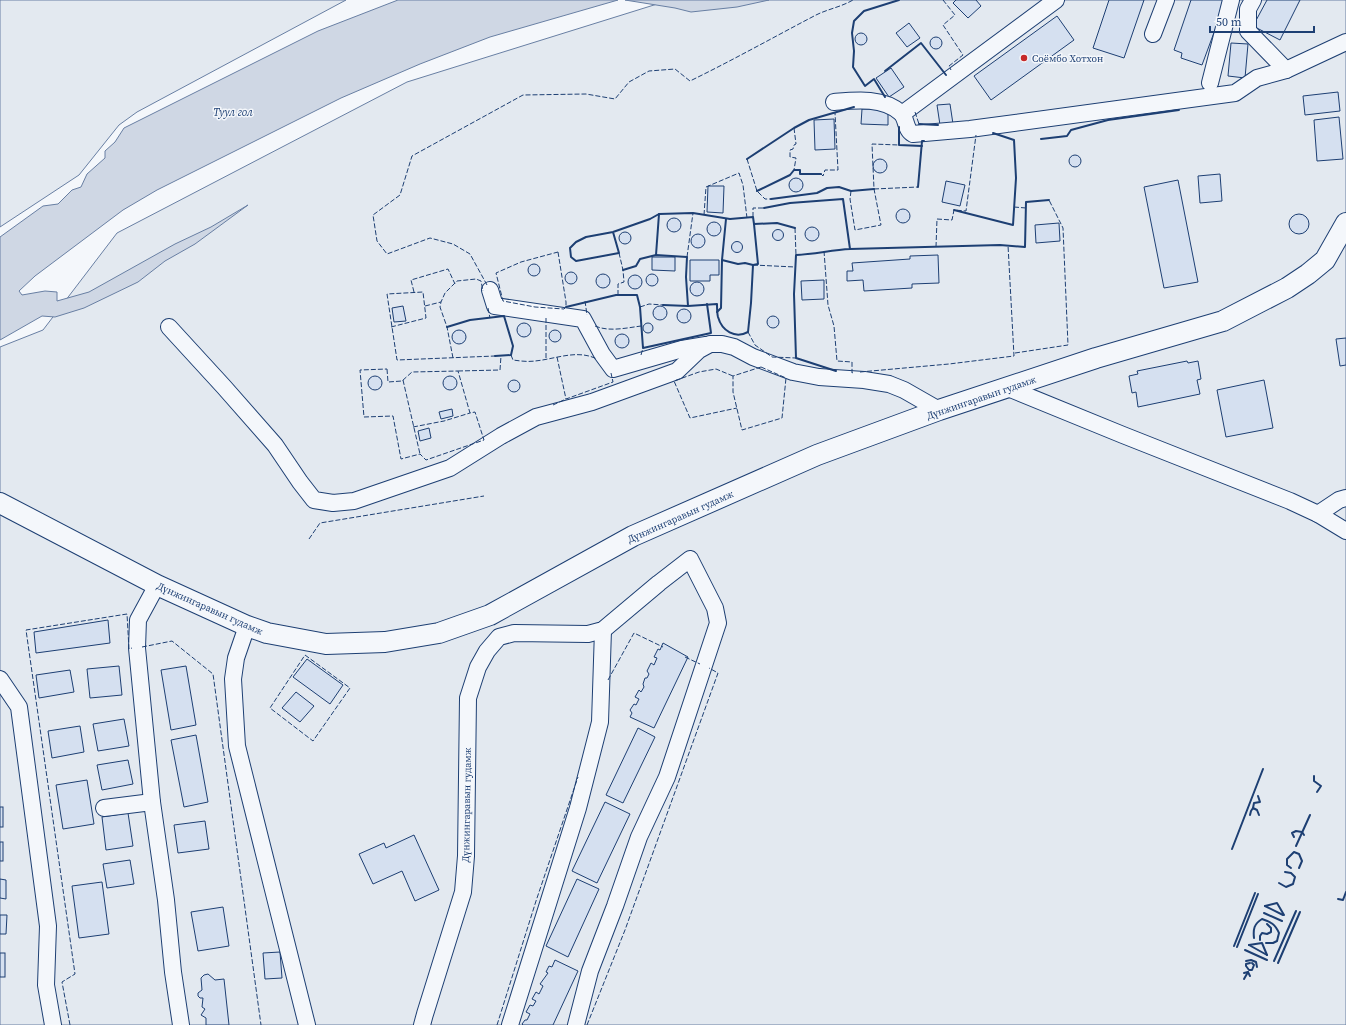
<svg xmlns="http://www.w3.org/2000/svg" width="1346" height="1025" font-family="'Source Serif 4',serif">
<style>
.green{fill:#e3e9f0;stroke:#687fa3}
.water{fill:#cfd7e4;stroke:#687fa3}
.building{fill:#d5e0f0;stroke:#1d3f73}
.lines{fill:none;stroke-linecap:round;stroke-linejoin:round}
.minor-casing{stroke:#1d3f73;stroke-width:18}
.major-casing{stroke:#1d3f73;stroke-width:22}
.minor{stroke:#f4f7fb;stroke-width:16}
.major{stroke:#f4f7fb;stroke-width:20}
.fence{stroke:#1d3f73;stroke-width:1;stroke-dasharray:5 2;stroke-linecap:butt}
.wall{stroke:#1d3f73;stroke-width:2}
.poi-dot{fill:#c62828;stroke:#f4f7fb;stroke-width:1.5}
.labels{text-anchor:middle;stroke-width:3;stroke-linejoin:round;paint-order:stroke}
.poi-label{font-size:10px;fill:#1d3f73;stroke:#f4f7fb;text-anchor:start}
.street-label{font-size:10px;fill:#1d3f73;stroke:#f4f7fb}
.water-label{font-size:11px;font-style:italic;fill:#1d3f73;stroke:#f4f7fb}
</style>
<rect width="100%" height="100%" fill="#f4f7fb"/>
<g class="green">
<polygon points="0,0 346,0 137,112 119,125 79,175 0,227"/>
<polygon points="670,0 1346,0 1346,1025 0,1025 0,347 43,330 117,233 407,82"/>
</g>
<g class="water">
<polygon points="398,0 618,0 490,37 420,64 341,98 157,190 123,210 35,276 19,291 22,295 45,291 57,292 57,301 89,292 175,244 211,227 248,205 195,244 165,261 138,282 84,308 55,317 42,316 0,340 0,237 43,206 58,204 72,190 81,187 87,174 105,158 105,151 115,142 124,128 318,31"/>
<polygon points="625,0 769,0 737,7 691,12 675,8"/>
</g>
<g class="building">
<polygon points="956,0 976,0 981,6 968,18 953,3"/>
<polygon points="1109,0 1144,0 1124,58 1093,48"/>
<polygon points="1191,0 1226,0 1202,65 1181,58 1182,53 1174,50"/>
<polygon points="1267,0 1300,0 1280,40 1253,26"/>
<polygon points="1057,16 1074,40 991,100 974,76"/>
<polygon points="909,23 920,38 907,47 896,33"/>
<circle cx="861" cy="39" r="6"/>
<circle cx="936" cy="43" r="6"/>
<polygon points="1231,43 1248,44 1245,78 1228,76"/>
<polygon points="891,68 904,87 889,97 876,78"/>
<polygon points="1338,92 1340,111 1305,115 1303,96"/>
<polygon points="950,104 953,124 940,125 937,105"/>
<polygon points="862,109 888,109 888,125 861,124"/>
<polygon points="1339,117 1343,159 1317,161 1314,120"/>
<polygon points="834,119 835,149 815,150 814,120"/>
<circle cx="1075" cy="161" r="6"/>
<circle cx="880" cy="166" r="7"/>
<polygon points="1220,174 1222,201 1200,203 1198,176"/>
<circle cx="796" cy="185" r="7"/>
<polygon points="1178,180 1198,282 1164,288 1144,187"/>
<polygon points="946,181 965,185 960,206 942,202"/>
<polygon points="708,186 724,186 723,213 707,212"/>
<circle cx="903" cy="216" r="7"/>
<circle cx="1299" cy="224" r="10"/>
<circle cx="674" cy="225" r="7"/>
<circle cx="714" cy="229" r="7"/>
<polygon points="1059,223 1060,241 1036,243 1035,225"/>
<circle cx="812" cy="234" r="7"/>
<circle cx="778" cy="235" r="5.5"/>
<circle cx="625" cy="238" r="6"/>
<circle cx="698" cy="241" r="7"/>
<circle cx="737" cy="247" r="5.5"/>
<polygon points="938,255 939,283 912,284 912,288 864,291 863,280 847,281 847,271 853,271 852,263 910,259 910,256"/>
<polygon points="652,257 675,257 675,271 652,270"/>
<polygon points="690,260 719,260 719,275 710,275 710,281 690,281"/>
<circle cx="534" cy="270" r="6"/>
<circle cx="571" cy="278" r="6"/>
<circle cx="652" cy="280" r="6"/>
<circle cx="603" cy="281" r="7"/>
<circle cx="635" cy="282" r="7"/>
<polygon points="824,280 824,299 802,300 801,281"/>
<circle cx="697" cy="289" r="7"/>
<polygon points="403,306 406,321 394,322 392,308"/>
<circle cx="660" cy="313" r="7"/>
<circle cx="684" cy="316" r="7"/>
<circle cx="773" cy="322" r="6"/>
<circle cx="524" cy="330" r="7"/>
<circle cx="648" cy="328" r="5"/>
<circle cx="555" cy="336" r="6"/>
<circle cx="459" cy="337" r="7"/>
<circle cx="622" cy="341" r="7"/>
<polygon points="1346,338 1346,365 1340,366 1336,339"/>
<polygon points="1187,361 1188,363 1198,361 1201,379 1197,380 1200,394 1138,407 1136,392 1132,393 1129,376 1138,374 1137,371"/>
<circle cx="375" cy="383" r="7"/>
<circle cx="450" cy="383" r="7"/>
<polygon points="1264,380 1273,428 1226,437 1217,390"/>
<circle cx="514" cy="386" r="6"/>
<polygon points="452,409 453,416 441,419 439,412"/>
<polygon points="429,428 431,438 420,441 418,431"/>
<polygon points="108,620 110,643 36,653 34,632"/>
<polygon points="663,643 688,657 654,728 630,717 632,713 630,710 634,704 636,705 639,699 635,697 639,690 641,692 644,687 643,684 645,678 647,678 649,674 647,671 651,663 654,665 657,658 654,657 658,649 660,650"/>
<polygon points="307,659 343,685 330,704 293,677"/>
<polygon points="119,666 122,695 90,698 87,669"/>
<polygon points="186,666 196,725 171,730 161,670"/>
<polygon points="70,670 74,692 39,698 36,675"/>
<polygon points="296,692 314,706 300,722 282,708"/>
<polygon points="124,719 129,746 98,751 93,724"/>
<polygon points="80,726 84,752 52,758 48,731"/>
<polygon points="638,728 655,737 623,803 606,795"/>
<polygon points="196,735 208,802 184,807 171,740"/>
<polygon points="128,760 133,784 102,790 97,765"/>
<polygon points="87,780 94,824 63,829 56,785"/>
<polygon points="605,802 630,814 597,883 572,871"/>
<rect x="0" y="807" width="3" height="20"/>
<polygon points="128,813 133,846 106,850 102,817"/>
<polygon points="205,821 209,849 178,853 174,825"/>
<polygon points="414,835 439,890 415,901 402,871 373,884 359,854 384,843 386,848"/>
<rect x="0" y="842" width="3" height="19"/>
<polygon points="130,860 134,884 107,888 103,864"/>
<polygon points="0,879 6,880 6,899 0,898"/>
<polygon points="577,879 599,889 568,957 546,946"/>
<polygon points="102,882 109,934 79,938 72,886"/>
<polygon points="223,907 229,946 198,951 191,912"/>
<polygon points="0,915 7,915 6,934 0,934"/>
<polygon points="280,952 282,978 265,979 263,953"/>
<rect x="0" y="953" width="5" height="24"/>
<polygon points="555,960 578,971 553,1025 523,1025 522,1024 525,1020 527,1020 530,1014 526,1012 530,1005 533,1006 536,1001 532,999 536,992 539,994 543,986 540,984 548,973 546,972 549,966 552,967"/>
<polygon points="208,974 215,980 224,979 229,1025 206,1025 206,1018 201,1015 205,1009 202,1007 203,998 200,998 198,996 198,993 202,990 201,978 204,975"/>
</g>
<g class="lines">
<defs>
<g id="minor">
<polyline points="1253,0 1248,9 1248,31 1286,70"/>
<polyline points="1153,34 1166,0"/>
<polyline points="1210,83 1231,0"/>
<path d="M834,102C856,100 883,97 901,113C907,119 905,130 913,134L970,129L1235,93L1257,78L1286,70L1346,42"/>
<polyline points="902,114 1056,0"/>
<polyline points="490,290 495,306 583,319 602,354 613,369 682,349 706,345"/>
<polyline points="169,327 224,387 275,445 300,482 314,500 333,503 354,501 450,468 501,436 536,417 592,402 677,371 699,350 710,344 722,344 734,347 753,357 793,372 819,377 864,380 889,384 904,390 939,410"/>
<polyline points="1008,388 1123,435 1290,501 1318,514 1346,531"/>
<polyline points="1318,514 1339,500 1346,498"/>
<polyline points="247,626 236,658 233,679 237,746 307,1025"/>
<polyline points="0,679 19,707 48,926 46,985 53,1025"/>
<polyline points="152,802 137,648 138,620 157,585"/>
<polyline points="104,808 152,802 166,900 173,972 181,1025"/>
<polyline points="422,1025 425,1014 463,892 466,856 468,698 478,667 487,651 499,637 514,633 588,634 603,630 659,583 690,559 715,608 718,623 667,777 639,837 615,906 590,971 576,1025"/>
<polyline points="510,1025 578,808 600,722 603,630"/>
</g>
<polyline id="major" points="0,503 157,585 247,626 267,633 326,644 385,642 439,633 490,615 633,536 817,455 939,410 1096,358 1223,321 1287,288 1308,274 1325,260 1346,223"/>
</defs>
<use href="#minor" class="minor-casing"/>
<use href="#major" class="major-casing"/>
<use href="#minor" class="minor"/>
<use href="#major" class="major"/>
<g class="fence">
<polyline points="943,0 955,15 943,25 963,55 949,66 951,70"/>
<polyline points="915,112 919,124"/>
<polyline points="794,128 796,144 794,145 793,149 790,150 790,157 796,158 794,170"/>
<polyline points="747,159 757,191 765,199 771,199"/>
<polyline points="821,174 823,176 825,170 838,170 835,113"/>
<polyline points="874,189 918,187"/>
<polyline points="851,191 850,199 855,230 881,225 874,189 872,144 899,145"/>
<polyline points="1014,207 1026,208"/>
<polyline points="704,215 706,187 739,173 743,185 747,218"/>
<polyline points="753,217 753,208 764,208"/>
<polyline points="795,228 796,255"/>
<polyline points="936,247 937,219 952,220 954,210 966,211 976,135"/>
<polyline points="824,251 828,305 834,326 837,361 852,362 852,373 854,372"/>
<polygon points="558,252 566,302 566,307 564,309 535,307 503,301 496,273 521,262"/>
<polyline points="687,257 693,213"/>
<polyline points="753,265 795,267"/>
<path d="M487,285L470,254L453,244L430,238L387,254L377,241L373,215L400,195L412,156L523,95L586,94L615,99L629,82L649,71L675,69L690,81C733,60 774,37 816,15C828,9 841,7 853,0"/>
<polyline points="414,292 411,280 448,269 455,284"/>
<polyline points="618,295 618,284 624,282 623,270 619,253"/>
<polyline points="585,301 587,315"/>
<polyline points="425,306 441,302"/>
<polyline points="640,307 649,304 663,305"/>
<polyline points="488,308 490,318"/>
<polyline points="546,318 546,359"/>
<path d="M595,326C609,332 626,328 641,326"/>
<polyline points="391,327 426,318 423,292 387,294 397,360 495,356"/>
<polyline points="748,332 755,345 772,357 796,358"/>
<polyline points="1015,353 1068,345 1063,228 1049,200"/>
<path d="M511,355L513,360C520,361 528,362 535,361C556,359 577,349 597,359"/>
<polyline points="641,355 643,348"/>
<polyline points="557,357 566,399 613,382 611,373"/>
<polyline points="453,358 447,327 440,307 441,302 445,293 457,281 476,279 481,281 483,291"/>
<polygon points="761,367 786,378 782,418 742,430 733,392 733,376"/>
<polygon points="387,369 388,382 402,381 412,372 458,371 470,413 475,412 484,440 426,460 420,454 401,459 393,416 364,417 360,370"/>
<polyline points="458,371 500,370 501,356"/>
<polyline points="860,372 949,364 1014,356 1008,245"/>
<polyline points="733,376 716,369 699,372 674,381 690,418 737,408"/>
<polyline points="403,380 420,454"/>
<polyline points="553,405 566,399"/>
<polyline points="413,427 444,421 470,413"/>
<polyline points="309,539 320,523 484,496"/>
<polyline points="142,647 172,641 213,674 261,1025"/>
<polygon points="305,655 350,688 313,741 270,708"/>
<polyline points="685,657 700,664"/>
<polyline points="608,680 634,633 663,647"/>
<polyline points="70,1025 62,982 75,974 26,630 127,614 129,649 132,648"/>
<polyline points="497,1025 536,901 578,777"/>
<polyline points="587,1025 625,930 718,673 709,668"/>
</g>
<g class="wall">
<polyline points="885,71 921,43 946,75"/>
<polyline points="885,97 874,79 865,86 853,67 854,51 852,33 854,21 864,11 899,0"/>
<polyline points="919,124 938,125"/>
<polyline points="899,127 899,145 922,146"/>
<polyline points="1041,139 1067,136 1071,130 1108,120 1179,110"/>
<polyline points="747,159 794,128 809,120 854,107"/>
<polyline points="918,187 922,141 924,141"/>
<polyline points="757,191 790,175 794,170 800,170 800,174 821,174"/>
<polyline points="771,199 817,193 827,188 839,187 851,191 874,189"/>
<path d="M764,208L790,203L843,199L850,249C832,250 815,254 796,255L794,294L796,358L836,371"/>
<polyline points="954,210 1013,225 1016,178 1014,140 993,133"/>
<polyline points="726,219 722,260 738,264 745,263 753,265 758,264 754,224"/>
<polyline points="613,232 619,253 576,261 571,257 570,248 576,242 586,237 613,232 650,219 659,214 693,213 730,219 753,217 754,224 777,223 795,228"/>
<polyline points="850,249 1000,245 1025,247 1026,202 1049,200"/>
<polyline points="656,255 659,214"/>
<polyline points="623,270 636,266 640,259 656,255 687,257 686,277 688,306"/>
<path d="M663,305L688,306L717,304C717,308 717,313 718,317C722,331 735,339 748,332L751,303L753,265"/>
<polyline points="566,307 616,295 637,295 640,307 643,348 711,333 707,304"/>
<polyline points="717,312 721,308 722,260"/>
<polyline points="447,327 470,320 504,316 513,346 511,355 495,356"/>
<polyline points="1314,776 1314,781 1321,786 1317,792"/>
<polyline points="1253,808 1254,803 1260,802 1258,796"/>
<polyline points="1250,815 1251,811 1253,808 1257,810 1259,815"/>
<polyline points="1294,837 1292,833 1296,831 1302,832 1304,835"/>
<polyline points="1296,846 1310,815"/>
<polyline points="1232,849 1263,769"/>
<polyline points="1291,868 1287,865 1287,859 1294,852 1299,854 1302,861 1299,868"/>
<polyline points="1279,883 1286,887 1293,884 1295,877 1291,873 1285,872"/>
<polyline points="1338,899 1343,900 1346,892"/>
<polyline points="1265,906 1277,903 1284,915"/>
<polyline points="1265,906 1283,915"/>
<polyline points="1264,913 1282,921"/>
<path d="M1254,938C1253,929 1254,924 1262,919C1271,922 1275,924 1279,933L1277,941L1273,943H1266"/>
<polyline points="1260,940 1260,936 1262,933 1267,934 1271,932 1271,928 1267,924"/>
<polyline points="1249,945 1262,943 1267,955"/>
<polyline points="1249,945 1267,955"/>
<polyline points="1234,946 1255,893"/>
<polyline points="1237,947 1258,894"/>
<polyline points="1245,950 1267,960"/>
<polyline points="1246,961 1251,960 1256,962 1257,967"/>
<polyline points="1274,961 1296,911"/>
<polyline points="1250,963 1246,964 1246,966 1249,970 1252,970 1254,965 1252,963"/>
<polyline points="1278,963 1300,912"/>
<polyline points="1244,973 1248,972 1250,976"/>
<polyline points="1244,979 1248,972"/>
</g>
</g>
<circle class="poi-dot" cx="1024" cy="58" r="4"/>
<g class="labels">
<g class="poi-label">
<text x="1032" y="62">Соёмбо Хотхон</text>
</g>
<g class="street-label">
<text transform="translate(981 397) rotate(-19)" y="4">Дүнжингаравын гудамж</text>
<text transform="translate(680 516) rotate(-24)" y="4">Дүнжингаравын гудамж</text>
<text transform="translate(210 608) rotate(24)" y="4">Дүнжингаравын гудамж</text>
<text transform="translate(466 805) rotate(-89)" y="4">Дүнжингаравын гудамж</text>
</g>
<g class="water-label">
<text x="233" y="116">Туул гол</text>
</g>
</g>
<path d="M1210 26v6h104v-6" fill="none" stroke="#1d3f73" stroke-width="2"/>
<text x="1216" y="26" font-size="12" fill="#1d3f73" stroke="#f4f7fb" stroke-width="3" paint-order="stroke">50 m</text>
</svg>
